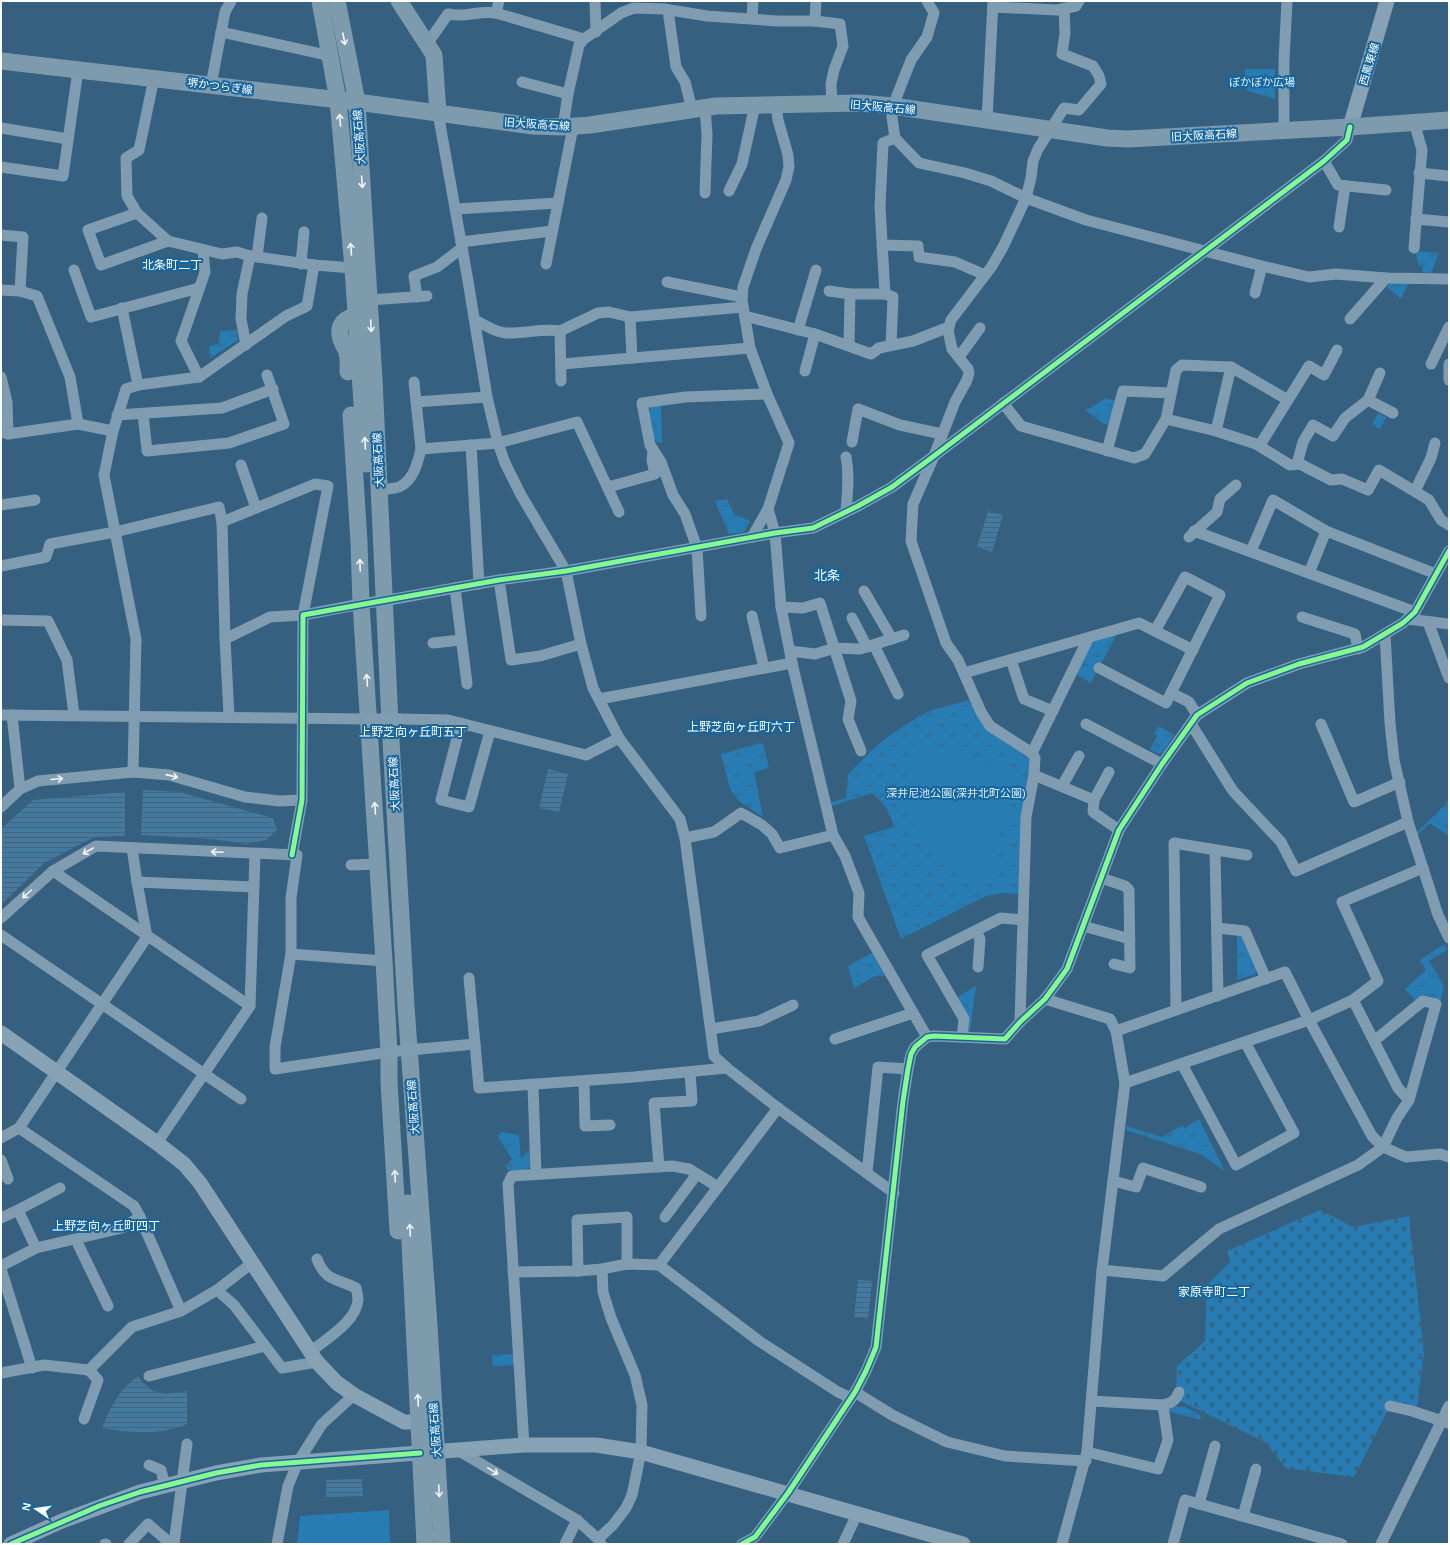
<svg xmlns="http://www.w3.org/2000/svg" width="1450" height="1545" font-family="Helvetica,'Noto Sans JP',sans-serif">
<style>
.cemetery{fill:url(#cemetery-stones)}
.park{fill:url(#park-tufts)}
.garden{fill:#277cb3}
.water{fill:url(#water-rules)}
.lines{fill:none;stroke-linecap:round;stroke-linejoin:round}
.street{stroke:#809cb0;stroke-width:11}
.secondary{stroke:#87a1b5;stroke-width:15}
.primary{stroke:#7e9bae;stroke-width:17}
.street-bridge{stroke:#809cb0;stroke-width:11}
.cycleway-casing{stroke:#16669e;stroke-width:8}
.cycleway{stroke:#87f88f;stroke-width:5}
.oneway{stroke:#f2f5f7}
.labels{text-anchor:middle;stroke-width:4;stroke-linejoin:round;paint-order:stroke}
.street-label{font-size:11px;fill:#fff;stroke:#16669e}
.park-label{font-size:11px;fill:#d6eefd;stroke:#16669e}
.neighbourhood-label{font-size:12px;fill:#fff;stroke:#16669e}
.quarter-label{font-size:13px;fill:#fff;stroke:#16669e}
</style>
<defs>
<pattern id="cemetery-stones" width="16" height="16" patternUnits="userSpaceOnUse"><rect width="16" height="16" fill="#277cb3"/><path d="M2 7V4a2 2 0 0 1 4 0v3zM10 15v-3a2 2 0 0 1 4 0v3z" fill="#386685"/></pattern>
<pattern id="park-tufts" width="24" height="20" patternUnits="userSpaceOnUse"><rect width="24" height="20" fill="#277cb3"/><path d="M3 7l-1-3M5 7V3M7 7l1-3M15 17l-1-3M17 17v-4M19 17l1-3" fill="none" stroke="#386685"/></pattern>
<pattern id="water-rules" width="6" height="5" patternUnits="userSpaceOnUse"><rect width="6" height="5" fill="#4479a0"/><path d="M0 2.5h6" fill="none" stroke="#486276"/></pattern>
</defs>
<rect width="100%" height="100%" fill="#35607f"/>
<polygon class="cemetery" points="1320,1210 1353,1227 1409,1216 1424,1354 1417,1407 1390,1406 1354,1477 1286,1468 1265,1442 1176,1399 1177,1366 1205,1341 1207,1285 1230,1262 1227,1251"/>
<g class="park">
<polygon points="1245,69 1275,69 1275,99 1248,91 1245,87"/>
<polygon points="1415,251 1439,253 1431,273 1422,272 1422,266 1419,266"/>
<polygon points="1391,282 1409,282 1401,299 1387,287"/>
<polygon points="237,330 238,340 210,358 209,347 219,343 220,331"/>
<polygon points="1106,398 1116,401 1109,426 1104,424 1085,410 1092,407"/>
<polygon points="661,405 662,442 658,443 654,438 649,411 652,406"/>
<polygon points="1378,413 1386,417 1380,429 1372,425"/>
<polygon points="727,499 734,514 750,521 744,532 729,534 715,501"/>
<polygon points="1117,634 1091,683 1073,673 1089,643"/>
<path d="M969,700L983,726L1028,757L1031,764L1020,894L1004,893L986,896L901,939L864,836L894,827C890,813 884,802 872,793L831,806L830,803L846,798L848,775C858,765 868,753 879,744C888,736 930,707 940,708Z"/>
<polygon points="1159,726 1174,735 1163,752 1158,754 1150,749 1158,735 1154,734"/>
<polygon points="761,743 763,744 769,768 754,772 763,817 740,802 730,789 721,754"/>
<polygon points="1449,798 1449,836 1430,823 1416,836 1416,833 1444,806"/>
<polygon points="1237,933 1241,936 1257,970 1255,974 1237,980"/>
<polygon points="1444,944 1448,949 1429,961 1444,986 1441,1000 1422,995 1416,1001 1405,989 1426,970 1420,960"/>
<polygon points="872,953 885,976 875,976 854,988 848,966"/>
<polygon points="976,986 970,1032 966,1028 956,998"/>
<polygon points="1199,1119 1225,1171 1200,1154 1126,1130 1126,1126 1162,1137 1183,1125 1184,1128"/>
<polygon points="503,1132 519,1135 521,1158 529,1150 530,1167 526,1170 508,1170 505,1166 512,1159 497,1135"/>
<polygon points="513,1354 514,1365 493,1366 492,1355"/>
<polygon points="1169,1406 1186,1407 1201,1416 1200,1420 1169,1411"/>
</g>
<g class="garden">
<path d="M922,742L1011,772L1017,782L988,875C984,878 978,881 972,880C951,874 922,843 914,823C907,803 905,784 908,763C910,753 911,744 922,742Z"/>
<polygon points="389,1510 390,1544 297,1544 300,1516"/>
</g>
<g class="water">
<polygon points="988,511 1003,515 992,552 977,547"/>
<polygon points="548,769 568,774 559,812 539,808"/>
<polygon points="143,790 179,792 273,818 277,830 266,840 246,844 212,839 141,835"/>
<polygon points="125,792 125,836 94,837 44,863 1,905 1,829 33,800"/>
<polygon points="858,1280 872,1281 868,1319 854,1317"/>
<path d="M138,1376C153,1397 163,1395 187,1391V1424C159,1436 131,1433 102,1428C112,1405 117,1392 138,1376Z"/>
<polygon points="362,1479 363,1496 326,1497 326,1480"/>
</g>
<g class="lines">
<g class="street">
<polyline points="595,1 596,32"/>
<polyline points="927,1 934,13 927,37 911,60 893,106 892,117 895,138 919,163 965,173 991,181 1026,198 1086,220 1262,266 1309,277 1336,274 1386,278 1449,279"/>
<polyline points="993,7 1057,10 1076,6 1079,1"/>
<polyline points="668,10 676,67 685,82 692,109"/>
<polyline points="496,13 499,1"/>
<polyline points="752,18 753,1"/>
<polyline points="815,21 840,24 843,46 834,70 831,84 832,104"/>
<polyline points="221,32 331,56"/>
<path d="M427,44L448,14C467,18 478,10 496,13L584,39"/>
<polyline points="154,78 139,150 126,158 127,196 137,213 168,241 222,254 237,252 250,256 314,265"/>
<polyline points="522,82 568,94"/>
<polyline points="211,85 225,12 231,1"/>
<polyline points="438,113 468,281 487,397 498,443 505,463 521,495 566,571 581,644 593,688 619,738 680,819 685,838 714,1056 727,1068 778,1108 894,1193"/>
<polyline points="987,120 993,1"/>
<polyline points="563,127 568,94 579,45 584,39 621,13 634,8 664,9 707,16 777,21 815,21 816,1"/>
<polyline points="1,128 68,139"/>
<polyline points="1284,130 1284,60 1287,1"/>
<polyline points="1324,161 1338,185 1386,190"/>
<polyline points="1,167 63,176 78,70"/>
<polyline points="1419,173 1449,176"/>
<polyline points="729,191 742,164 755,105"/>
<polyline points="705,193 707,135 705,107"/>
<polyline points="456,209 558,203"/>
<polyline points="137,213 88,230 101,265 168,241"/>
<polyline points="1416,219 1449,222"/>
<polyline points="1339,227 1345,186"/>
<polyline points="1,235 23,237 20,291"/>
<polyline points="461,242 552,231"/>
<polyline points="882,245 918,246 919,257 955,262 985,275"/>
<polyline points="1414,248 1422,150 1414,122"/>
<polyline points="257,257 262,218"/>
<polyline points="301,264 304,232"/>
<polyline points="546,264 573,127"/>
<polyline points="74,270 91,317 199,288"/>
<polyline points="667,282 742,297"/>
<polyline points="1,290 20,291 37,296 70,377 78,424"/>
<polyline points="829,291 850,294 885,294 893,297 891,345"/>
<polyline points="1255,293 1262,266"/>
<polyline points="885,294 880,207 883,143 895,138"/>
<polyline points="417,297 414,276 437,267 462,248"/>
<polyline points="369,300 427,296"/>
<polyline points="122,308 138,385"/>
<polyline points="745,316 815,334 871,354 879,348 913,341 949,327"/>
<polyline points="630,317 632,358"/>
<polyline points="1350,319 1386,278"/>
<path d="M475,320C485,325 494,332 506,333C524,334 542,328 560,331"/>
<polyline points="798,330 816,270"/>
<polyline points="246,345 241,319 242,294 250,256"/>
<polyline points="849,346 850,294"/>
<polyline points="959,357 980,328"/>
<polyline points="562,364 750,348"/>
<polyline points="1431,364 1449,327"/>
<polyline points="1449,364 1449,380"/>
<polyline points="805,371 815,334"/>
<polyline points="1,377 7,402 8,434"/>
<polyline points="199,377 181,341 205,272 203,250"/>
<polyline points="561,381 560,331 598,313 609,312 630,317 743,307"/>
<polyline points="414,382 421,449"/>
<polyline points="1368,400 1393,413"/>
<polyline points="416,402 487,397"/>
<polyline points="1003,403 1021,426 1134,458 1145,454 1166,419 1176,370 1182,365 1231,367 1288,400"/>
<polyline points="143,414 147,451 229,443 284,424 267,375"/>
<polyline points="117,415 222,408 273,389"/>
<polyline points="1166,419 1216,431 1256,444 1290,465 1300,464 1331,480 1342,479 1368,490 1379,470 1429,500 1441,520 1449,525"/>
<polyline points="1216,431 1231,367"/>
<polyline points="1,432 8,434 78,424 113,431"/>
<polyline points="852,442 858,409 900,425 942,434"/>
<polyline points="471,445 479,584"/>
<polyline points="1260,445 1309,366 1324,375 1337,350"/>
<polyline points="1107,451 1123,391 1171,393"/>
<polyline points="1297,464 1303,442 1313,425 1333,436 1345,418 1368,400 1380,373"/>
<polyline points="241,465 256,508"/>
<polygon points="315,484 328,486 303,615 270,617 225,639 222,522"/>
<polyline points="608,487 655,474 652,460 653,450"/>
<path d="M389,489C393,488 398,488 401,486C414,479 418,461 421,449L498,443L577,422L619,512"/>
<polyline points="1415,491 1431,458 1435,443"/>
<polyline points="1,505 35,500"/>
<path d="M846,512C847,494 850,476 846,457"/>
<polyline points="1194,531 1415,612"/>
<polyline points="752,537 768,509 789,443 767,394 750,348 742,300 743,287 756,249 786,180 789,167 788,155 778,120 776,105"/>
<polyline points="1189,537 1217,512 1220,499 1236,485"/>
<polyline points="1251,551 1273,500 1326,531 1436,574"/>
<polyline points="1,566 46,557 50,544 115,532 219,507 222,522"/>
<polyline points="1309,573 1326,531"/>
<polyline points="499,580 511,660 540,656 581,644"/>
<polyline points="455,588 467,684"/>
<polyline points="864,591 892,639"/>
<polyline points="394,599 499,580 566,571 775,533 813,528 858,506 892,487 934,456 1324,161 1347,140 1350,127"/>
<polyline points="781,607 803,608 820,603 851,701 848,719 861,751"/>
<polyline points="701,616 697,548 685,514 673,495 661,462 650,445 642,403 685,397 767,394"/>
<polyline points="752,616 764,668"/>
<polyline points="1302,617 1355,634 1358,649"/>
<polyline points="852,618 867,647"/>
<polyline points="1407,619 1449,624"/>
<polyline points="1,620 48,621 67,660 74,715"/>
<polyline points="1428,622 1449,678"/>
<polyline points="1385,634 1390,723 1394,760 1408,822 1438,915 1449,938"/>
<polyline points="225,639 229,716"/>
<polyline points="433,643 461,640"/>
<polyline points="874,645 898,694"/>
<polyline points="790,651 815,654 835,648 860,649 904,635"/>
<polyline points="1011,660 1024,699 1053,711"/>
<polyline points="1099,668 1166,703 1220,595 1185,577 1155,631"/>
<polyline points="964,673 1139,623 1193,650"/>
<polyline points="1171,693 1189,702 1197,715"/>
<polyline points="599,699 792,663"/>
<polyline points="1,715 369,719"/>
<polyline points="12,715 20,789"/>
<polyline points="400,719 448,720 586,755 619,738"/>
<polyline points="461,723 441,800 469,807 490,731"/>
<polyline points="1086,724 1162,764"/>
<polyline points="1191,724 1233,791 1281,842 1296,871 1408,822"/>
<polyline points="1321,724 1354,802 1400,782"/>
<polyline points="1032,753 1088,639"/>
<polyline points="133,772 136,639 104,475 113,431 126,389 138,385 199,377 286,316 307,306 314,265 353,268"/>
<polyline points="1034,775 1094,800 1093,812 1119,830"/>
<polyline points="1062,786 1079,756"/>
<polyline points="1094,800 1109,772"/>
<polyline points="1,807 20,789 38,781 133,772 169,775 245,797 279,801 302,800"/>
<polyline points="833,835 845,856 859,893 858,917 927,1037"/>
<polyline points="685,838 714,832 741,813 762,825 772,834 780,848 833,835 792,663 781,607 775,533 768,509"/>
<polyline points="132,848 137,882 147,937 19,1128 134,1206 140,1217 181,1311"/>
<polyline points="1215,850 1218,996"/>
<polyline points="292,855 302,800 303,615 361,604"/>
<polyline points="351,865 379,864"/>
<polyline points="53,871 250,1006"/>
<polyline points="1101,878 1125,886 1129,890 1130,968 1114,964"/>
<polyline points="137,882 254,887"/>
<polyline points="1,918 53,871 96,846 297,855 291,898 291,954 275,1047 275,1069 389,1052"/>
<polyline points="1083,926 1130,939"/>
<polyline points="1217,928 1245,931 1266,979"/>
<polyline points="976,931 980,939 978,967"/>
<polyline points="1,935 241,1099"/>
<polyline points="291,954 384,961"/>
<polyline points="469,978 479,1088 634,1077 727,1068"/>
<polyline points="1045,999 1110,1019 1116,1031 1125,1083 1102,1270 1087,1452 1062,1544"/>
<polyline points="1353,1000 1398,1088 1409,1100"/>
<polyline points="1176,1010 1174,843 1247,855"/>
<polyline points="1020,1022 1026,817 1034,775 1035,758 1032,753 990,726 981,712 958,660 946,643 911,541 913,504 934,456 955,402 967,380 969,373 968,369 952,349 948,330 951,320 992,266 1003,247 1026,198 1031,178 1033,161 1038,149 1064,108 1079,110 1101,84 1099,76 1093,66 1062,54 1065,33 1064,9"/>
<polyline points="711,1029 759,1021 793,1005"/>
<polyline points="1116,1031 1285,972 1309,1020 1372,1136 1383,1147 1406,1157 1440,1154 1449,1157"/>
<polyline points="962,1037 964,1019 927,955 1001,918 1023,920"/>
<polyline points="835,1039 913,1013"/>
<polyline points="420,1049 475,1044"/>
<polyline points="1182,1064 1236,1165 1294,1133 1245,1042"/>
<polyline points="584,1081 585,1126 610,1125"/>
<polyline points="1125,1083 1309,1020 1353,1000 1378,981 1342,902 1423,868"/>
<polyline points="533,1086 536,1174"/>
<polyline points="1,1138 19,1128"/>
<polyline points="157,1143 250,1006 255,854"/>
<polyline points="1,1160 8,1179"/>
<polyline points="659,1167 654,1103 692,1101 690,1072"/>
<polyline points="867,1173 878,1067 908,1069"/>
<polyline points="1113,1181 1136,1187 1143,1168 1201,1187"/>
<polyline points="18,1210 60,1188"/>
<polyline points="665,1217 697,1174"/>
<polyline points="1,1218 18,1210 36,1248"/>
<polyline points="76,1240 108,1306"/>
<polyline points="659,1265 778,1108"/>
<polyline points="1,1266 36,1248 122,1228 140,1217"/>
<polyline points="1,1269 32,1368"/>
<polyline points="1102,1270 1163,1276 1219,1229 1358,1165 1383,1147 1397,1118 1409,1100 1436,1004 1423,1001 1374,1041"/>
<polyline points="578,1271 577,1220 627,1217 627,1264"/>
<polyline points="513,1272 578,1271 602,1269 627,1264 659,1265 759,1341 838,1392 851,1398"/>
<polyline points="217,1290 234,1305 282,1368 317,1362"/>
<path d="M310,1352C326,1339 356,1322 358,1300C358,1296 357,1292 356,1288C336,1278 326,1282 317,1259"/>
<polyline points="1,1373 44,1365 89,1370 132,1327 181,1311 217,1290 252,1263"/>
<polyline points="149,1376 265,1346"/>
<polyline points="855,1392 892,1415 947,1442 1005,1456 1086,1461"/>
<path d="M1092,1401L1163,1405C1172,1403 1176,1400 1179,1392"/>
<polyline points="1390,1406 1412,1411 1448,1423"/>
<polyline points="84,1419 98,1380 89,1370"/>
<polyline points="524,1445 508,1184 512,1176 672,1166 689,1169 718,1187"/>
<polyline points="459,1451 577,1520 598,1539 601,1544"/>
<polyline points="1087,1452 1158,1469 1168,1440 1163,1405"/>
<polyline points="149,1465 161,1470 165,1486"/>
<polyline points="1199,1504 1215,1446"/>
<polyline points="1243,1516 1256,1469"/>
<polyline points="598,1539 613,1525 626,1508 632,1495 641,1452 642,1405 635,1375 611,1318 603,1292 602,1269"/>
<polyline points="105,1544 106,1544"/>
<polyline points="129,1544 148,1524 171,1544"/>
<polyline points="174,1544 187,1444"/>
<polyline points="277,1544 288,1486 298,1462 322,1424 354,1395"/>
<polyline points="565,1544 577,1520"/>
<polyline points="742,1544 755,1537 788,1493 855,1392 866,1371 876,1347 903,1101 908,1069 911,1054 915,1047 927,1037 934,1036 1005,1039 1020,1022 1045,999 1067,969 1119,830 1162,764 1197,715 1247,683 1299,664 1363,647 1403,623 1415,612 1449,551"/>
<polyline points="843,1544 857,1514"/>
<polyline points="1173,1544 1185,1500 1342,1544"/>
<polyline points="1381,1544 1449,1406"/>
</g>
<g class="secondary">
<polyline points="1350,127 1387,1"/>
<polyline points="1,1033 157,1143 184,1164 200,1183 317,1362 337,1383 354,1395 404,1422 419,1422"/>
<polyline points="11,1544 62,1521 140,1492 216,1473 261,1465 524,1445 596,1445 641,1452 963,1544"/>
</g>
<g class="primary">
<polyline points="320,1 338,100 353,268 366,464"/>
<polyline points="337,1 357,102 374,379 390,723 406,1006 429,1325 442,1544"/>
<polyline points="399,1 434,55 438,113"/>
<polyline points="1,61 357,102 533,126 563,127 590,125 716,106 859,103 893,106 1107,138 1128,139 1350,127 1449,120"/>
<path d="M348,372C348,366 349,359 347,353C347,350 344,347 343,344C336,330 340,319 356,316"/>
<polyline points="351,415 359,542 361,604 384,961 389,1052 389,1082 398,1231"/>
<polyline points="408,1203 425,1544"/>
</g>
<g class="street-bridge">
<polyline points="361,604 394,599"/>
<polyline points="369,719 400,719"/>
<polyline points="389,1052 420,1049"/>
</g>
<defs>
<g id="cycleway">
<polyline points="292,855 302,800 303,615 499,580 566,571 775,533 813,528 858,506 892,487 934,456 1324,161 1347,140 1350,127"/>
<polyline points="11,1544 99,1506 140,1492 216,1473 261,1465 420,1453"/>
<polyline points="742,1544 755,1537 788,1493 855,1392 866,1371 876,1347 903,1101 908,1069 911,1054 915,1047 927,1037 934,1036 1005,1039 1020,1022 1045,999 1067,969 1119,830 1162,764 1197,715 1247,683 1299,664 1363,647 1403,623 1415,612 1449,551"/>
</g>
</defs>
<use href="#cycleway" class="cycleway-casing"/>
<use href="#cycleway" class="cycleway"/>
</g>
<defs><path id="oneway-shaft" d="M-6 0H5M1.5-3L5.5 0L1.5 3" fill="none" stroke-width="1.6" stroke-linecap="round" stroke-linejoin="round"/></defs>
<g class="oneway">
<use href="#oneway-shaft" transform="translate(344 39) rotate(79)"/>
<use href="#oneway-shaft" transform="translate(340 120) rotate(-95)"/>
<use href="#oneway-shaft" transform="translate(362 182) rotate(86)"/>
<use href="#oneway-shaft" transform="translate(351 249) rotate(-95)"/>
<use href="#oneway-shaft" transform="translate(371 326) rotate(87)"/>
<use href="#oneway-shaft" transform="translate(365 443) rotate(-94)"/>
<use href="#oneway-shaft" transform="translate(360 565) rotate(-92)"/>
<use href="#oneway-shaft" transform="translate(367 680) rotate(-94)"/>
<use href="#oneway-shaft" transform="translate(172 776) rotate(13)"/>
<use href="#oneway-shaft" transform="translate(57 779) rotate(-5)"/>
<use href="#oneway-shaft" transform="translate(375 808) rotate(-94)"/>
<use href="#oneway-shaft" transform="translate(88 851) rotate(150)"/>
<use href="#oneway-shaft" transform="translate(217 852) rotate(-177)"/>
<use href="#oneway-shaft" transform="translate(27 894) rotate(138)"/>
<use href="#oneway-shaft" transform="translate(395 1176) rotate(-93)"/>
<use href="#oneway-shaft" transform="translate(410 1230) rotate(-93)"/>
<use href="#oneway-shaft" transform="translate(418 1400) rotate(-93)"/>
<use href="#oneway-shaft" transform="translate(493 1471) rotate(31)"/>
<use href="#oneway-shaft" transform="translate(439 1491) rotate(87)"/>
</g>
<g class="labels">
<g class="street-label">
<text transform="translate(1369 64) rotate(-73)" y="4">西鳳東線</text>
<text transform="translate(220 86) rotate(7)" y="4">堺かつらぎ線</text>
<text transform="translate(883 107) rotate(5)" y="4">旧大阪高石線</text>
<text transform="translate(537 124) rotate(4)" y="4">旧大阪高石線</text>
<text transform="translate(1204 135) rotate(-3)" y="4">旧大阪高石線</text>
<text transform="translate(359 137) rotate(-94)" y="4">大阪高石線</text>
<text transform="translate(378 460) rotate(-93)" y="4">大阪高石線</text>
<text transform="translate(394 784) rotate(-93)" y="4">大阪高石線</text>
<text transform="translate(413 1107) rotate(-94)" y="4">大阪高石線</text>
<text transform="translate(435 1430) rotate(-94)" y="4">大阪高石線</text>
</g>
<g class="park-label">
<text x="1262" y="86">ぽかぽか広場</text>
<text x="956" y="797">深井尼池公園(深井北町公園)</text>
</g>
<g class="neighbourhood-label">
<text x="172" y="269">北条町二丁</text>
<text x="741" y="731">上野芝向ヶ丘町六丁</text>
<text x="413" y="736">上野芝向ヶ丘町五丁</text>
<text x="106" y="1230">上野芝向ヶ丘町四丁</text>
<text x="1214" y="1296">家原寺町二丁</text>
</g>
<g class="quarter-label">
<text x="827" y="580">北条</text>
</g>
</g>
<rect width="1450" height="1545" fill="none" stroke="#ffffff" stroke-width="4"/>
<g transform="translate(36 1509) rotate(283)" stroke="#16669e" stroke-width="3" paint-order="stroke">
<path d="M0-3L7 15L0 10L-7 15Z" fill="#ffffff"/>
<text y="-6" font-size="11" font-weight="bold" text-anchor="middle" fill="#ffffff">N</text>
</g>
</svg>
